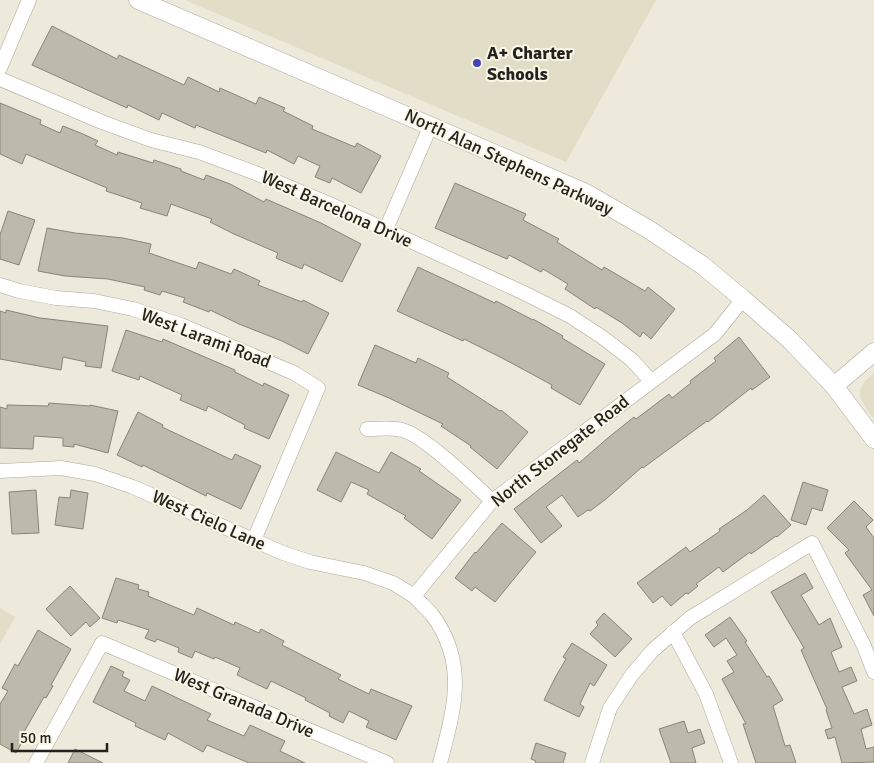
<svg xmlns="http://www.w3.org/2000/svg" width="874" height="763" font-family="Signika,sans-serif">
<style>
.built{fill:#e2ddc7}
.building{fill:#bdbaab;stroke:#888577}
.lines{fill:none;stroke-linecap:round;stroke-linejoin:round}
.minor-casing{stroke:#aaa799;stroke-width:15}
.tertiary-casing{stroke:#aaa799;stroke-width:19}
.minor{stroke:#fff;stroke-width:14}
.tertiary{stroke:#fff;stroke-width:18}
.poi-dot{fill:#4343b8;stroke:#faf7e8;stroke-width:2}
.labels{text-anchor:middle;stroke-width:4;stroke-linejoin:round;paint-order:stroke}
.poi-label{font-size:18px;font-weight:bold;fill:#24231e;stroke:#faf7e8;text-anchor:start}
.street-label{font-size:18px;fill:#24231e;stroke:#faf7e8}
</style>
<rect width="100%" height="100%" fill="#edeadb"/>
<g class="built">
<polygon points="185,0 656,0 566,162"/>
<polygon points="874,373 874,420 860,398 860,390 865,381"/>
<polygon points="0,608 15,617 0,644"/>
</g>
<g class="building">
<polygon points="52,26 117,59 119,55 184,85 188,77 219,92 220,88 256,104 259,97 285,108 283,111 313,126 312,129 355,147 357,143 381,156 361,193 332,178 330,183 315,177 320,166 298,156 294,164 267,150 266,153 196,125 195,128 162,113 159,120 128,105 127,108 32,65"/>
<polygon points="0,103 41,120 40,124 60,133 63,126 83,134 98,141 95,145 117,155 118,152 153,163 154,160 181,169 181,171 204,180 206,175 230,184 264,202 266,199 321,223 361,244 342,282 304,264 302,269 276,258 278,253 234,234 210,222 212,219 171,204 167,216 140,208 142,203 106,191 107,188 26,154 22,164 0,154"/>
<polygon points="455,183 526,214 523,220 559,239 557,242 602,270 604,267 645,291 648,287 675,309 651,339 643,332 640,337 622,323 596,307 595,309 565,289 568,284 543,269 541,272 509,255 507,259 435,228"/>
<polygon points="8,211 35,220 19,265 0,259 0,235"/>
<polygon points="47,228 75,233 123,238 151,244 149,253 196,269 199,262 231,274 234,269 260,281 258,285 302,302 303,300 329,313 308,354 282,341 239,324 210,310 209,312 183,302 185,298 162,291 160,295 144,290 145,287 108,279 65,276 38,271"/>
<polygon points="418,267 495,303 496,301 533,320 533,319 563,336 562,338 605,364 580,405 551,388 552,385 504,359 464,339 463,341 397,311"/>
<polygon points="6,310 40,318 108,326 101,368 85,366 86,362 63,357 61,370 0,359 0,311 6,313"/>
<polygon points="126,330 162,342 163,339 235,370 235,372 263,386 264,383 289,395 269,439 244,428 245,425 208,406 206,411 180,400 182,395 140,376 139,380 112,371"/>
<polygon points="739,337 770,377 752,390 751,388 708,422 707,421 643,468 642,467 606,499 590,511 588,510 578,517 562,495 546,507 562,526 541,543 514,509 577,460 579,463 609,437 634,417 636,419 669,394 672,398 691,383 690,381 716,361 714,358"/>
<polygon points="375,345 416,363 418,358 449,373 447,377 500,411 501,410 528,432 497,469 470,447 471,446 441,426 443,424 389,398 358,385"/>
<polygon points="49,403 90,406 90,405 118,411 108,453 74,444 74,447 63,446 63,438 34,436 33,449 0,448 0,407 7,409 7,405 48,406"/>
<polygon points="138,412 163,425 162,427 232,460 235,454 261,466 241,509 207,493 206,496 143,465 142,467 117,455"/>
<polygon points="336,452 379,473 391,452 421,469 419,471 461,500 432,539 404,518 406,516 367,494 369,490 351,482 341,502 317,490"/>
<polygon points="803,482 828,490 822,511 812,508 806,525 791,520"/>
<polygon points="36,490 39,533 12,534 9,492"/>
<polygon points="71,490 88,493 83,529 55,525 59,497 70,498"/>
<polygon points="764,495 791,525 777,537 776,536 751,554 750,552 723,572 719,567 696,584 698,586 688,594 686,593 671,606 662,596 653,603 637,583 686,547 690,552 720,531 719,529 747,510"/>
<polygon points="854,501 873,520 866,527 874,538 874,616 863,595 872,590 845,553 849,550 827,528"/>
<polygon points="502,523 536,552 495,602 475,587 472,591 455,578 475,552 476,553"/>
<polygon points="805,573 813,588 801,595 819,625 830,618 842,647 831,652 839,672 851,667 857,681 842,687 854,714 867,709 872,725 861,729 866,749 874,747 874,762 842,763 835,737 828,739 825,730 832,728 826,710 827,709 801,650 804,648 771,592"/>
<polygon points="116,578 139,585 138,589 149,592 148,596 194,615 197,608 234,625 235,622 259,633 261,629 284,641 282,645 341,675 338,679 369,694 371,689 412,706 396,740 366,727 369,721 349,711 343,723 329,716 330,713 305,700 306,698 271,681 267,689 237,675 240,668 215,657 214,659 195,651 192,658 178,652 179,648 157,639 155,642 145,638 149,630 118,620 117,623 102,618"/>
<polygon points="70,586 100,618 90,627 86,622 71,636 46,609"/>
<polygon points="604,613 632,639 615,657 590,634 598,625 596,622"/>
<polygon points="730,617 747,641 745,642 767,677 769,676 783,700 773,706 785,746 790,745 796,763 756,763 743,724 746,724 722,679 734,672 727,661 737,655 726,638 714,647 705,635"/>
<polygon points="38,630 71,649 51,685 53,686 46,698 44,697 20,739 23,741 16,753 0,744 0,704 8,691 2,688 15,664 18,666"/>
<polygon points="572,643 607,665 594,686 590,683 580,704 584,707 579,717 544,700 556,676 566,659 563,657"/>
<polygon points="111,666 124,672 122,676 130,680 124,691 145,701 152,686 211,714 207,720 244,736 250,725 285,741 280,751 305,763 249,763 207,745 203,752 168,733 165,740 135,726 136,723 93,702"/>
<polygon points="684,721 688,733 700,729 705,743 692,748 696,763 671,763 659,729"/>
<polygon points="536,743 566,753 563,763 535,763 536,761 531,759"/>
<polygon points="75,749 103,763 68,763"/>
</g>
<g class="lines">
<defs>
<g id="minor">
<polyline points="0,68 29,0"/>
<polyline points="0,79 102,122 151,140 199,152 258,174 334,206 524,293 570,316 602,337 632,360 651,381"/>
<polyline points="386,229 431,125"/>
<polyline points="0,285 19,291 56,298 94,301 133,309 181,325 294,373 318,388 254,540"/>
<path d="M367,429C378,429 392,427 402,430C424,435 474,484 492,501"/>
<polyline points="0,471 61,468 95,474 133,487 283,553 310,562 364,573 393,583 414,596"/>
<polyline points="673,632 706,694 731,763"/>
<polyline points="36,763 102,643 387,763"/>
<path d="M440,763C454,710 468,664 433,616C428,609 420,603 414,596L492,501L715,334L743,299"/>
<polyline points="592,763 610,708 631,676 652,651 690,618 812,543 864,646 874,672"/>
</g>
<g id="tertiary">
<polyline points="138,0 586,193 648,229 702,265 743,299 790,340 834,386 874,439"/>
<polyline points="834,386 874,352"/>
</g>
</defs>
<use href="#minor" class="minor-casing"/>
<use href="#tertiary" class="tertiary-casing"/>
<use href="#minor" class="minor"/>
<use href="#tertiary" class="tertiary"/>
</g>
<circle class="poi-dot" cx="477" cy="63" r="5"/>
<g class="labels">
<g class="poi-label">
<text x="487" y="59">A+ Charter<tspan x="487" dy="21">Schools</tspan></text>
</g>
<g class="street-label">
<text transform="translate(509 162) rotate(25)" y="6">North Alan Stephens Parkway</text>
<text transform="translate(337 209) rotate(24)" y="6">West Barcelona Drive</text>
<text transform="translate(206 338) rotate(21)" y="6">West Larami Road</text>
<text transform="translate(560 451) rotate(-38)" y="6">North Stonegate Road</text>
<text transform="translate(209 520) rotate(24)" y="6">West Cielo Lane</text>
<text transform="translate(244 703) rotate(23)" y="6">West Granada Drive</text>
</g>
</g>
<path d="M12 743v8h95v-8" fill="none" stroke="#24231e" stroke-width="2.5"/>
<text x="20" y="743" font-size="15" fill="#24231e" stroke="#faf7e8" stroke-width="4" paint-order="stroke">50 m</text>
</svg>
